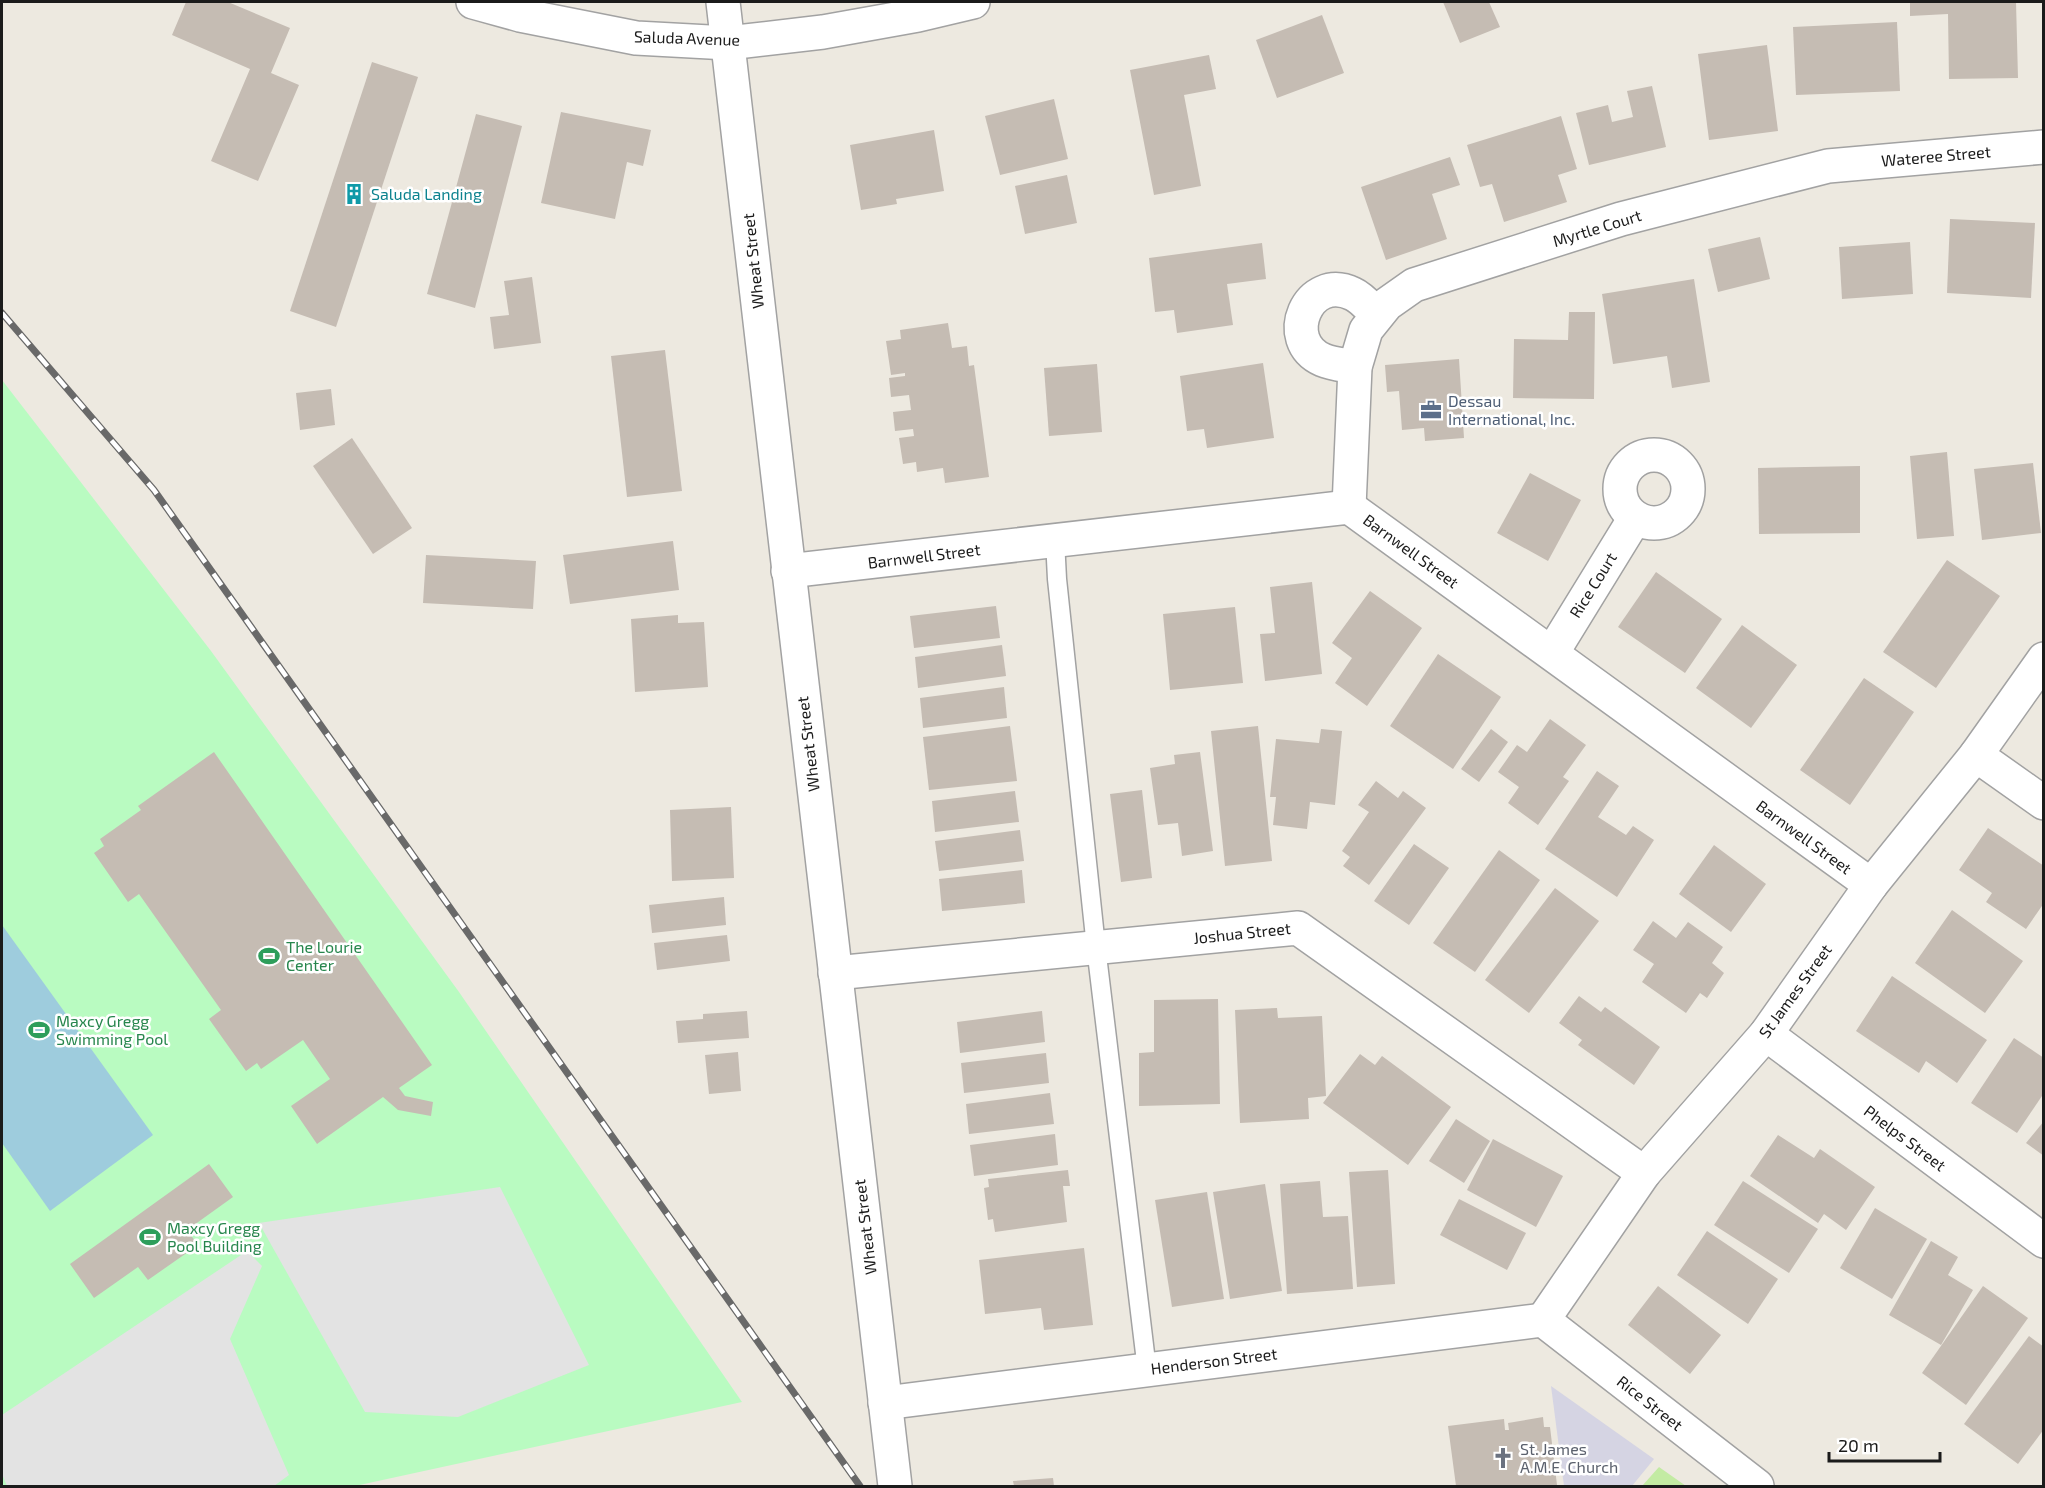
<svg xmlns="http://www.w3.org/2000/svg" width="2045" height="1488" font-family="'Exo 2',sans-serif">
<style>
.grass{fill:#c3eba3}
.park{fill:#b9fbc1}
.parking{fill:#e3e3e3}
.plaza{fill:#d5d4e3}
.water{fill:#9eccdd}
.building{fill:#c5bcb3}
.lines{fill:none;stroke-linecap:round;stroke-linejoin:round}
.service-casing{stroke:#a2a2a2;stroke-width:21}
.minor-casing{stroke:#a2a2a2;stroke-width:36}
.service{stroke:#fff;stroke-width:18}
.minor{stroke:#fff;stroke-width:33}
.rail-casing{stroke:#696969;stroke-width:7}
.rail{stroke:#fff;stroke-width:4.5;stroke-dasharray:14;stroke-linecap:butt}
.labels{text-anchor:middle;stroke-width:5;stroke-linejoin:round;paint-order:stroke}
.street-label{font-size:16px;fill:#1b1b1b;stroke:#fff}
.culture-label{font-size:16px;fill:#0d838f;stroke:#fff;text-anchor:start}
.service-label{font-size:16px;fill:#4e5e75;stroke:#fff;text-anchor:start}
.leisure-label{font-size:16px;fill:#27864d;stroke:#fff;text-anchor:start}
.worship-label{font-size:16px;fill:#5b616d;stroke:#fff;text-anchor:start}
</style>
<rect width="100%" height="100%" fill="#ede9e0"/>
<polygon class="grass" points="1659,1467 1686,1486 1642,1486"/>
<polygon class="park" points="2,380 211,651 459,992 742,1402 355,1486 2,1486"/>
<g class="parking">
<polygon points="500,1187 589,1365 458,1417 365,1412 259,1223"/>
<polygon points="247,1251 262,1266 230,1339 289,1475 274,1486 7,1486 2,1474 2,1415"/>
</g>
<polygon class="plaza" points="1551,1386 1654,1459 1632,1486 1564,1486"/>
<polygon class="water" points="2,925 153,1135 50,1211 2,1143"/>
<g class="building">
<polygon points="186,2 228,2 290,28 271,73 299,85 258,181 211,161 250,69 172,35"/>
<polygon points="1443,2 1489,2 1500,27 1460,43"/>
<polygon points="1910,2 2016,2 2018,78 1949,79 1948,14 1910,16"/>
<polygon points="1322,15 1344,73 1277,98 1256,40"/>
<polygon points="1897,22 1900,91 1796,95 1793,27"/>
<polygon points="1767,45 1778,131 1709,140 1698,54"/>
<polygon points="1209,55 1216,89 1184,95 1201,186 1154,195 1130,70"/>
<polygon points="372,62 418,77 336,327 290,311"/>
<polygon points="1652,86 1666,147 1589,165 1576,113 1608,105 1612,122 1633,117 1627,91"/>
<polygon points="1054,99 1068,159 1000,175 985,116"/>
<polygon points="561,112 651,130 643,166 627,162 615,219 541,203"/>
<polygon points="476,114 522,126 475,308 427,294"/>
<polygon points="1561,116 1577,169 1558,175 1567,202 1504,222 1492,184 1480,187 1467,145"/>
<polygon points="934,130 944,191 896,199 897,204 861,210 850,145"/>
<polygon points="1450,157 1460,185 1432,194 1447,239 1386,260 1361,187"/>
<polygon points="1067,175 1077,223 1025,234 1015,186"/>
<polygon points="1950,219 2035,223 2031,298 1947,293"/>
<polygon points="1760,237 1770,279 1718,292 1708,249"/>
<polygon points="1910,242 1913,294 1842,299 1839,247"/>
<polygon points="1262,243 1266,279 1227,284 1233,325 1177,333 1174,310 1155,312 1149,258"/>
<polygon points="532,277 541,343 494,349 490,317 509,315 504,281"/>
<polygon points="1694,279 1710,382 1672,388 1667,356 1613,364 1602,294"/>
<polygon points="1569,312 1595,312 1594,399 1513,398 1514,339 1568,340"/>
<polygon points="948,323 952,348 967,346 969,366 974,365 989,477 945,483 943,468 917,472 916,462 903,464 899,438 914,436 913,429 895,431 893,412 911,410 909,395 891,397 889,378 905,376 905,373 891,375 886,341 901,339 900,330"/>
<polygon points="665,350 682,491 627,497 611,356"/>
<polygon points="1459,359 1464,438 1425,441 1424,428 1402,430 1399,391 1387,392 1385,365"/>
<polygon points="1263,363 1274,438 1207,448 1204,429 1187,431 1180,376"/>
<polygon points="1097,364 1102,432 1049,436 1044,368"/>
<polygon points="331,389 335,425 300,430 296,393"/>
<polygon points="352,438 412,528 373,554 313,466"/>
<polygon points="1947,452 1954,536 1917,539 1910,456"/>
<polygon points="2033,463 2041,533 1982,540 1974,469"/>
<polygon points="1860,466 1860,533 1759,534 1758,468"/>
<polygon points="1530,473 1581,500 1548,561 1497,533"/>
<polygon points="673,541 679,590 570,604 563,555"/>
<polygon points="426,555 536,561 533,609 423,603"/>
<polygon points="1947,560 2000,596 1936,688 1883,652"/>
<polygon points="1656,572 1722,619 1685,673 1618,627"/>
<polygon points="1312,582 1322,674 1265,681 1260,634 1275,633 1270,587"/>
<polygon points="1370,591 1422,628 1367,706 1335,683 1352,658 1332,643"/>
<polygon points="996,606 1000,638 914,648 910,616"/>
<polygon points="1235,607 1243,683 1170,690 1163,614"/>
<polygon points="678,615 678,623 704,622 708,687 635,692 631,619"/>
<polygon points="1742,625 1797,665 1751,728 1696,688"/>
<polygon points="1002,645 1006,676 918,688 915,657"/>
<polygon points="1438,654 1501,697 1453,769 1390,726"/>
<polygon points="1864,678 1914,712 1850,805 1800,770"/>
<polygon points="1004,687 1007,718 923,728 920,698"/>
<polygon points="1550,719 1586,745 1563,777 1569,781 1538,825 1508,803 1519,787 1498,772 1517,745 1527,752"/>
<polygon points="1010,726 1017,781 929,790 923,737"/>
<polygon points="1258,726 1272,861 1225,866 1211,731"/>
<polygon points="1321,729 1342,731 1335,805 1310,802 1307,829 1273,825 1276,797 1270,797 1276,739 1319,743"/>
<polygon points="1491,729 1508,742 1479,782 1461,769"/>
<polygon points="214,752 432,1065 399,1088 405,1096 433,1102 431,1116 398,1110 383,1097 317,1144 291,1106 330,1079 303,1040 261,1069 257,1063 246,1071 209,1019 221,1010 139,894 128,902 94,853 104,846 100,839 141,810 138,806"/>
<polygon points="1200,752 1213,851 1182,856 1178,823 1158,825 1150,768 1175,764 1174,755"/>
<polygon points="1597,771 1619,786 1598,817 1626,835 1633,826 1654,840 1617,897 1545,849"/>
<polygon points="1376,781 1398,798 1403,791 1426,808 1369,885 1343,866 1350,857 1342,851 1369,812 1358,805"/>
<polygon points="1142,790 1152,878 1121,882 1110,794"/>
<polygon points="1015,791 1019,822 935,832 932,801"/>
<polygon points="731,807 734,878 672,881 670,810"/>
<polygon points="1988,828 2044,866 2044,903 2026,929 1986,902 1992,893 1959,870"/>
<polygon points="1020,830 1024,861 939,871 935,841"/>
<polygon points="1414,844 1449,868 1409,925 1374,901"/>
<polygon points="1714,845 1766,884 1731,932 1679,894"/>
<polygon points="1499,850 1540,880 1475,972 1433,943"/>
<polygon points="1022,870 1025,903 942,911 939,879"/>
<polygon points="1555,888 1599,921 1529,1013 1485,980"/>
<polygon points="724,897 726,925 652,933 649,905"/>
<polygon points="1952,910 2023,961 1985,1013 1915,963"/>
<polygon points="1653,921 1676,938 1688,922 1723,947 1712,963 1724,973 1707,998 1700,993 1686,1013 1642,982 1654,964 1633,950"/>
<polygon points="727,935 730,961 657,970 654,943"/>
<polygon points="1892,976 1987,1040 1957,1083 1926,1061 1919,1073 1856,1031"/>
<polygon points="1579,996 1601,1012 1605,1007 1660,1047 1634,1085 1578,1045 1582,1040 1559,1023"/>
<polygon points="1218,999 1220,1104 1139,1106 1139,1053 1154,1052 1154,1000"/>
<polygon points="1277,1008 1278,1018 1322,1016 1326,1096 1308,1098 1309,1119 1240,1123 1235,1010"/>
<polygon points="747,1011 749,1038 678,1043 676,1021 703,1019 703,1014"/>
<polygon points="1042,1011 1045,1042 960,1053 957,1022"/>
<polygon points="2014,1038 2044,1058 2044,1093 2017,1133 1971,1103"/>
<polygon points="738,1052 741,1091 709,1094 705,1055"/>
<polygon points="1046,1053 1049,1083 964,1093 961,1063"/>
<polygon points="1360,1054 1375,1065 1382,1056 1451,1107 1408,1165 1323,1103"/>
<polygon points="1050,1093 1054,1124 969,1134 966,1104"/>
<polygon points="1456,1119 1490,1141 1464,1183 1429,1161"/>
<polygon points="2044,1121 2044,1156 2026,1143"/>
<polygon points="1055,1134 1058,1165 974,1176 970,1145"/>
<polygon points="1778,1135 1814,1158 1820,1149 1875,1187 1846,1230 1824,1214 1818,1223 1750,1176"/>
<polygon points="1493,1139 1563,1176 1536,1227 1467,1190"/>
<polygon points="209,1164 233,1197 187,1230 198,1245 148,1280 138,1267 94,1298 70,1264"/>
<polygon points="1068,1170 1070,1186 1063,1186 1067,1222 995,1232 993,1219 988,1220 984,1188 989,1187 988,1179"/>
<polygon points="1388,1170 1395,1284 1357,1287 1349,1172"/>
<polygon points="1320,1181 1323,1217 1348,1216 1353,1289 1287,1294 1280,1184"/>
<polygon points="1743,1181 1818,1229 1789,1273 1714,1225"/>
<polygon points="1265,1184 1282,1291 1230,1299 1213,1192"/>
<polygon points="1207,1192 1224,1299 1172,1307 1155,1200"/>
<polygon points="1459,1199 1526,1233 1507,1270 1440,1235"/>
<polygon points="1875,1208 1927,1239 1892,1299 1840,1268"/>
<polygon points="1707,1231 1778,1279 1748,1324 1677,1275"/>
<polygon points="1931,1241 1958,1257 1948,1275 1973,1290 1941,1345 1889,1315"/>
<polygon points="1084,1248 1093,1325 1044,1330 1041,1308 985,1314 979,1260"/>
<polygon points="1658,1286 1721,1335 1690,1374 1628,1325"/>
<polygon points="1983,1286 2028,1318 1966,1405 1922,1373"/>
<polygon points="2029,1336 2044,1347 2044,1429 2018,1464 1964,1424"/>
<polygon points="1543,1417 1544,1427 1550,1427 1557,1485 1456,1486 1448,1426 1504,1419 1505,1430 1509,1430 1508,1423"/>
<polygon points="1053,1478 1054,1486 1014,1486 1013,1481"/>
</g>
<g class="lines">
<defs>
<polyline id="service" points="1055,540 1057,579 1096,947 1147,1370"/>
<g id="minor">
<polyline points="473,2 520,15 636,38 728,43 823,32 918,15 973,2"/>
<polyline points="723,2 895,1486"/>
<path d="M1355,367C1345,365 1332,364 1323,360C1279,341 1308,272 1353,294C1362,298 1370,308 1377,315"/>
<circle cx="1654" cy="489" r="34"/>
<polyline points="1349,507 1355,367 1366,330 1387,304 1414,285 1621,219 1828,166 2044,147"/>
<polyline points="788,571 1349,507 1871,885"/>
<polyline points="1552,653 1635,518"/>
<polyline points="1976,755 2044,803"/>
<polyline points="835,973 1298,928 1644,1173"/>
<polyline points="1766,1034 2044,1241"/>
<polyline points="1543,1320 1644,1173 1766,1034 1871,885 1976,755 2044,659"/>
<polyline points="1543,1320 1757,1486"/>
<polyline points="885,1403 1543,1320"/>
</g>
</defs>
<use href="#service" class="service-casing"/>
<use href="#minor" class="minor-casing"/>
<use href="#service" class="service"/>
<use href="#minor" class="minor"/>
<defs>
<polyline id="rail" points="2,313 154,490 860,1486"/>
</defs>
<use href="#rail" class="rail-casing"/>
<use href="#rail" class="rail"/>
</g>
<defs>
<symbol id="building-bare" viewBox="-9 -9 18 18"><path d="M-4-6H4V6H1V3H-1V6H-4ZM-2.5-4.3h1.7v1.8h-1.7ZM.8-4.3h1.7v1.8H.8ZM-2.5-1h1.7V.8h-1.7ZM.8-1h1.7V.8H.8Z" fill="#0f9aa8" stroke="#fff" stroke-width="2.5" paint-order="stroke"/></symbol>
<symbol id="office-bare" viewBox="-9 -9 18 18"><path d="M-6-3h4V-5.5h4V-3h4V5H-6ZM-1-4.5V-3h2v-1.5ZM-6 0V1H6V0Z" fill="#5c6f8a" stroke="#fff" stroke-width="2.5" paint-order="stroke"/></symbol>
<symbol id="stadium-bare" viewBox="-9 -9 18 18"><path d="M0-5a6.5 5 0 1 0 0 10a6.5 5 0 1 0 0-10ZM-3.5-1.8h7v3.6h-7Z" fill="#2e9e5b" stroke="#fff" stroke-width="2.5" paint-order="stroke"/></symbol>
<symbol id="church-bare" viewBox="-9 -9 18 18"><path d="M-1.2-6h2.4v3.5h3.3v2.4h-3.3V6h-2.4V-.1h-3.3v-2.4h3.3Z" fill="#6b7280" stroke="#fff" stroke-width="2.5" paint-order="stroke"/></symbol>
</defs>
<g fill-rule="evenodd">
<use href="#building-bare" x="339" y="179" width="30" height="30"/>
<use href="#office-bare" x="1416" y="395" width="30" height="30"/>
<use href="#stadium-bare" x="254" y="941" width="30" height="30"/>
<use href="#stadium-bare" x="24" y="1015" width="30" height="30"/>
<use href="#stadium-bare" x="135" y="1222" width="30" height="30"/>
<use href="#church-bare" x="1488" y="1443" width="30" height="30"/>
</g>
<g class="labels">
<g class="street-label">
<text transform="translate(687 38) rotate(2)" y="6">Saluda Avenue</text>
<text transform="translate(1936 156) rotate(-5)" y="6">Wateree Street</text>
<text transform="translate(1597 228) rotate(-17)" y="6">Myrtle Court</text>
<text transform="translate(753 261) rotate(-96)" y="6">Wheat Street</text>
<text transform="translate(1411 551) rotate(36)" y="6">Barnwell Street</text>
<text transform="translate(924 556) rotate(-7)" y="6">Barnwell Street</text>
<text transform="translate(1593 585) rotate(-58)" y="6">Rice Court</text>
<text transform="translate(808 744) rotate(-97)" y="6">Wheat Street</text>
<text transform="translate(1804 837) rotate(36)" y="6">Barnwell Street</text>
<text transform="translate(1242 933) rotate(-6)" y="6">Joshua Street</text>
<text transform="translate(1795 991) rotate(-54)" y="6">St James Street</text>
<text transform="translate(1905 1138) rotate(37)" y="6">Phelps Street</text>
<text transform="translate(865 1227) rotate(-97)" y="6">Wheat Street</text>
<text transform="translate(1214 1361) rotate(-7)" y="6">Henderson Street</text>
<text transform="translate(1650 1403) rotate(38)" y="6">Rice Street</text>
</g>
<g class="culture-label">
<text x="371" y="200">Saluda Landing</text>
</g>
<g class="service-label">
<text x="1448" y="407">Dessau<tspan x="1448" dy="18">International, Inc.</tspan></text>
</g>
<g class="leisure-label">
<text x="286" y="953">The Lourie<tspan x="286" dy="18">Center</tspan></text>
<text x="56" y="1027">Maxcy Gregg<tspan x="56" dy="18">Swimming Pool</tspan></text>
<text x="167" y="1234">Maxcy Gregg<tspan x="167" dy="18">Pool Building</tspan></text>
</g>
<g class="worship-label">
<text x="1520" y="1455">St. James<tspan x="1520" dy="18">A.M.E. Church</tspan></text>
</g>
</g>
<rect width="2045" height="1488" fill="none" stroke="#1b1b1b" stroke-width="6"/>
<path d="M1829 1452v9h111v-9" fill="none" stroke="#1b1b1b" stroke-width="3"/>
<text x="1838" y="1452" font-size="18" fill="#1b1b1b" stroke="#ffffff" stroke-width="4.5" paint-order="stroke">20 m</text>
</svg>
